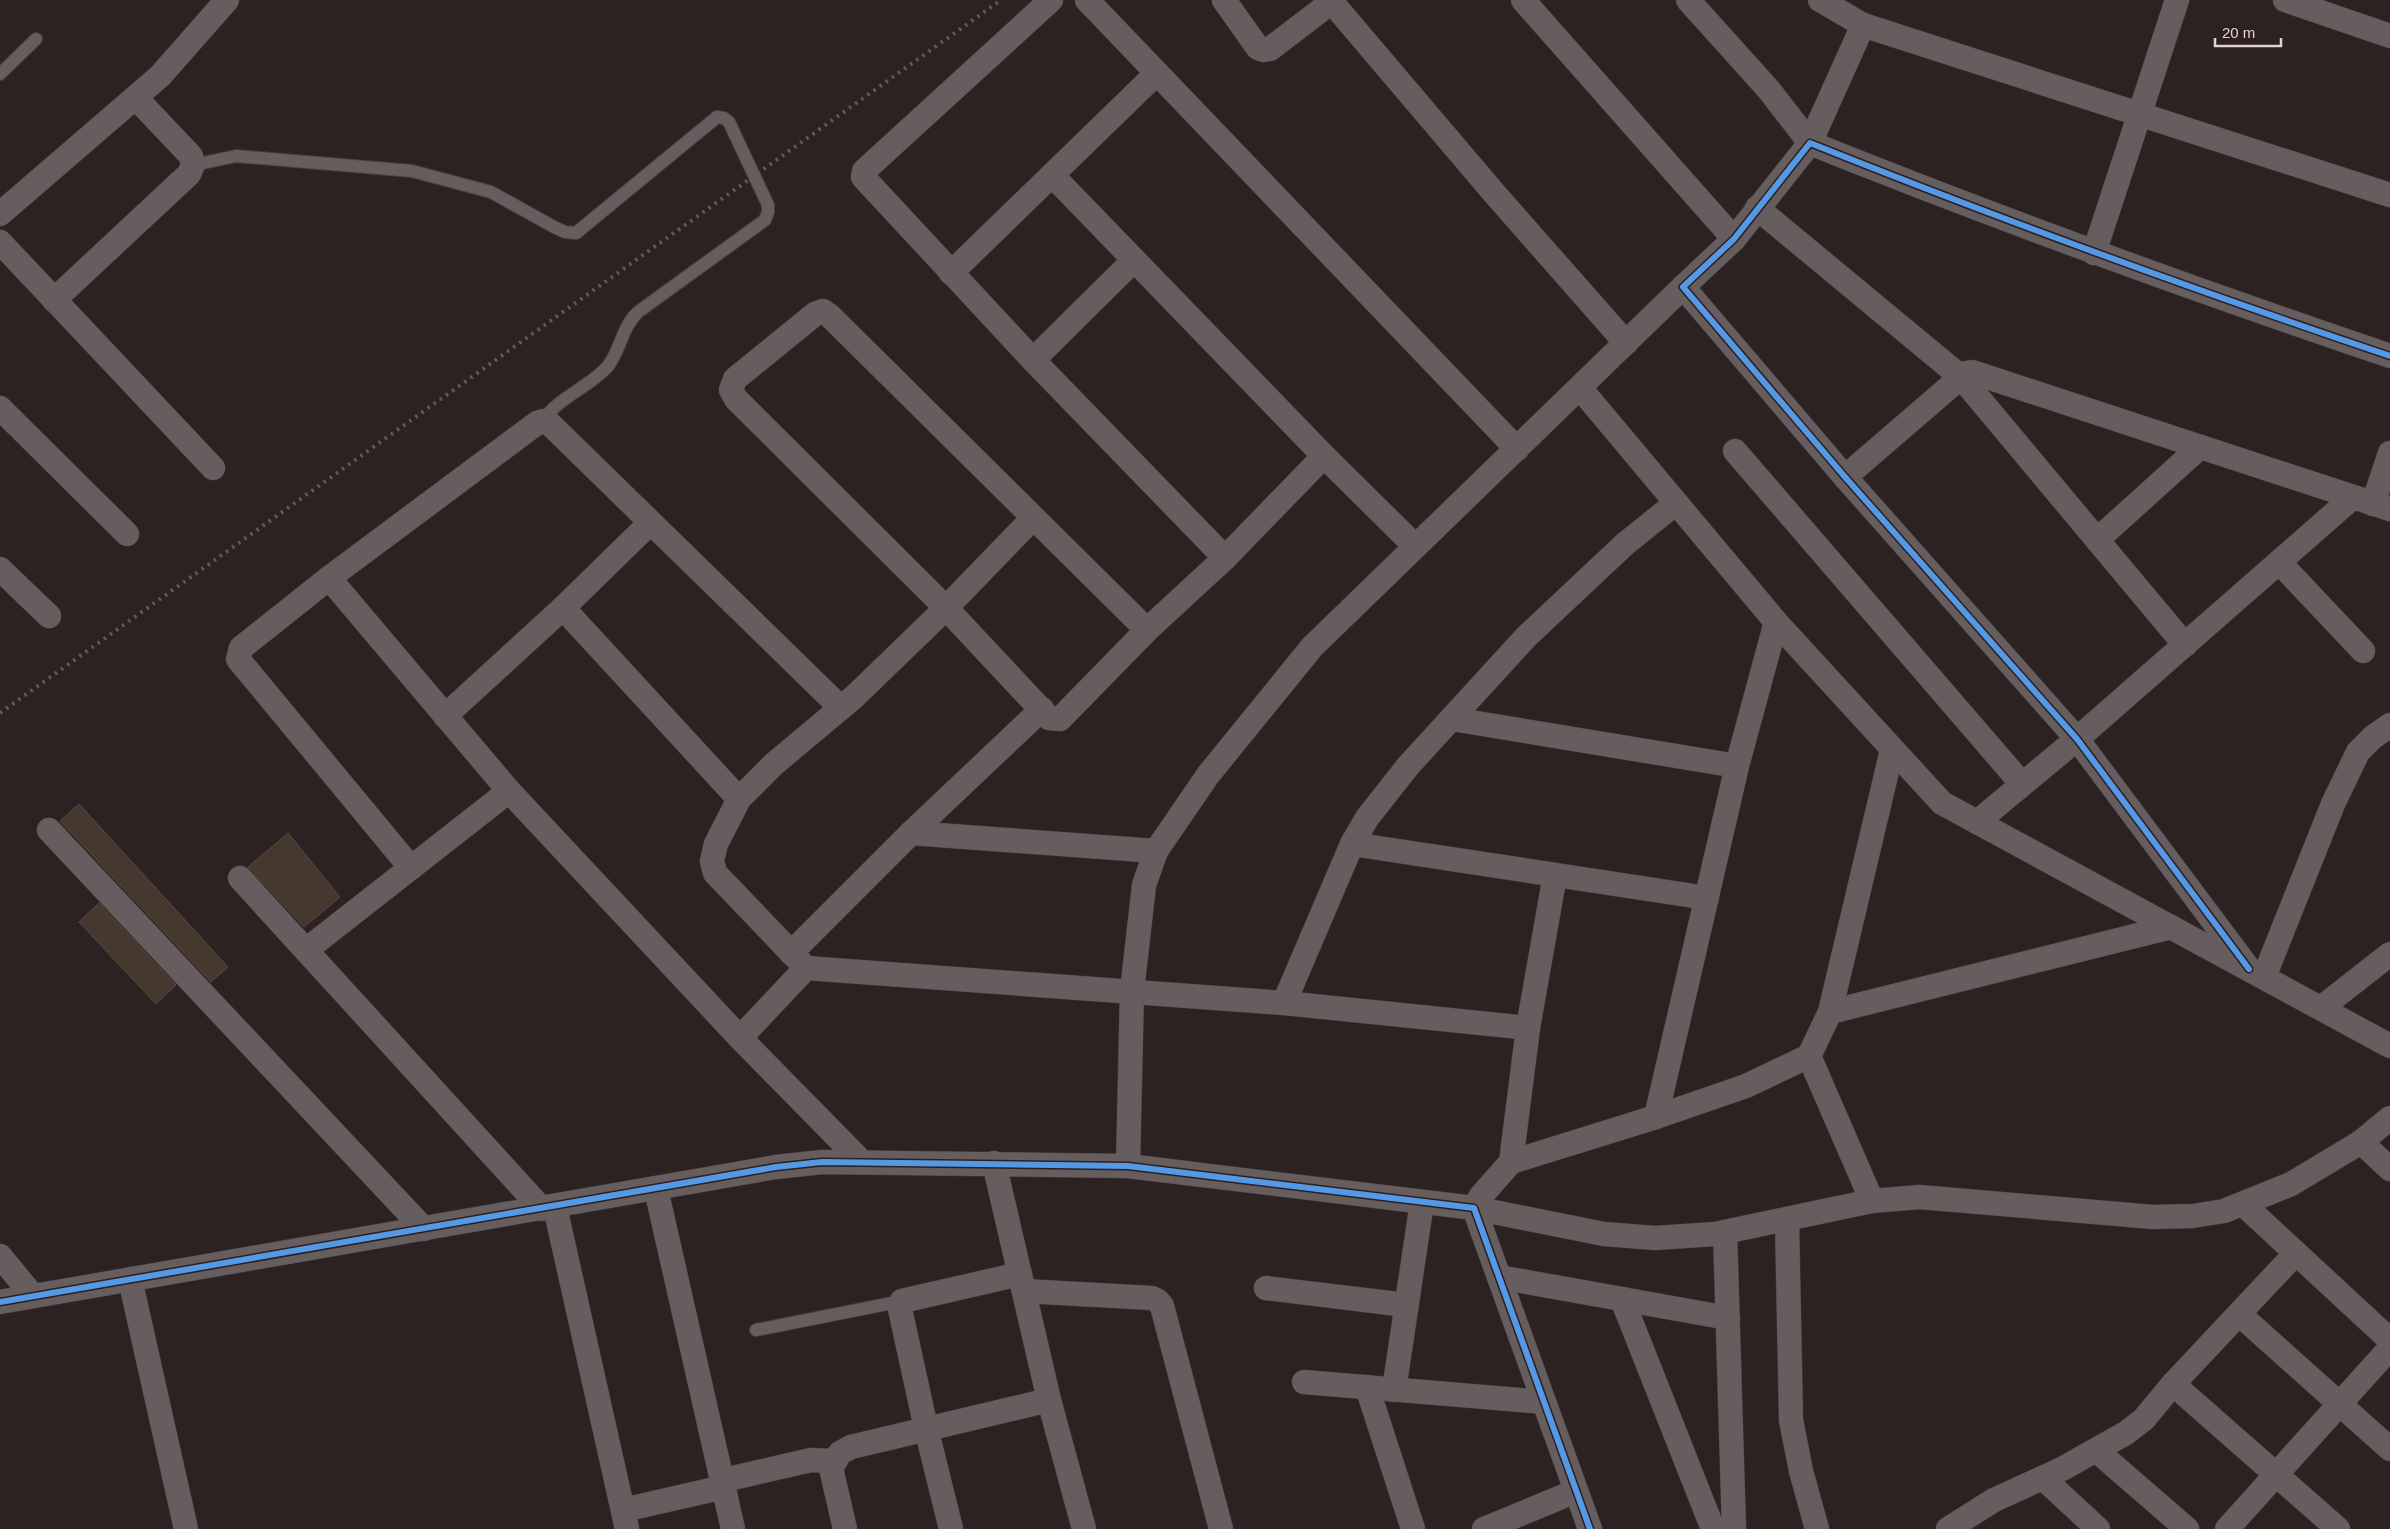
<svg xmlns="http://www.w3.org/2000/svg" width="2390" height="1529" font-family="Arial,sans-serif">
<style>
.building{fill:#47382f;stroke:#524b48}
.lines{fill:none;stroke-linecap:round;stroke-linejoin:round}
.service-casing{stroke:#48403f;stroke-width:14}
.minor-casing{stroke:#48403f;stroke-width:25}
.service{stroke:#665e5e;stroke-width:12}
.minor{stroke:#665e5e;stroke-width:24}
.rail{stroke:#615958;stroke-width:4;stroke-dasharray:2.5 5;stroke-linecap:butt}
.cycleway-casing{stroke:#2f1e1d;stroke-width:9}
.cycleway{stroke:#5399e6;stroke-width:6}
</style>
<rect width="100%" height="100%" fill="#2b2221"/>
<g class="building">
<polygon points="79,804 228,967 211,982 60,821"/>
<polygon points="288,833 340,897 304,927 248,867"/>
<polygon points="99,903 176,985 156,1004 79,922"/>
</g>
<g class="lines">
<defs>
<g id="service">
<polyline points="0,74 36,39"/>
<path d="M193,165L236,156L412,171L491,192L554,227L565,232L576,233L717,117L724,118L729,122L768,205V212L765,220L638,312C622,327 621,349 608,366C590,387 558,397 543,421"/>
<polyline points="756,1330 902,1301"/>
</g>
<g id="minor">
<polyline points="1051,0 864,171 863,177 1033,360 1225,558"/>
<polyline points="1087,0 1517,449"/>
<polyline points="1224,0 1258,48 1264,50 1270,49 1334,0"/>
<polyline points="1330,0 1494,193 1626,343"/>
<polyline points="1523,0 1734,239"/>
<polyline points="1688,0 1769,90 1810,143 1863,25 1820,0"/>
<polyline points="2285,0 2390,36"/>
<polyline points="1863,25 2390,195"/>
<polyline points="1053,176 1324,456 1415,546"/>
<polyline points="1757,208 1961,377 2185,645"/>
<polyline points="0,214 160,76 227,0"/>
<polyline points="0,242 213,468"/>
<polyline points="2094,253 2177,0"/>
<polyline points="951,273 1157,73"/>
<polyline points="54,300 189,174 193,165 191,156 136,98"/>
<polyline points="1033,360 1134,260"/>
<polyline points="1580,388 1776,622 1942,803 2390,1046"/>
<polyline points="0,408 127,534"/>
<polyline points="1735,451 2022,784"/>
<polyline points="1845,477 1961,377 1966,373 1972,372 2390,509"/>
<polyline points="2373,504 2390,453"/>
<polyline points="1033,518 946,608 854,697 774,764 739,799 716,844 712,861 715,873 806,968 1284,1003 1528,1028"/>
<polyline points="2097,540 2200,447"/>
<polyline points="2279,562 2363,651"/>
<polyline points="0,569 49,616"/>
<polyline points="329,578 509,791 740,1038 862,1162"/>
<polyline points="563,608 739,799"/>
<polyline points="1147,630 830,316 823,311 815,314 735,379 731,390 736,399 946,608 1049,718 1060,719 1147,630 1225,558 1324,456"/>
<polyline points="445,716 563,608 650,523"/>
<polyline points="1452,719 1737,766"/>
<polyline points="1977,822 2077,739 2352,498"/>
<polyline points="49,830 424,1229"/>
<polyline points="911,833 1156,851"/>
<polyline points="1352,844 1707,898"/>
<polyline points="411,868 238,659 241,648 329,578 537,423 543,421 550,424 841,708"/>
<polyline points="1555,875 1528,1028 1511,1162 1656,1117 1737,766 1776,622"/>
<polyline points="240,878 542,1209"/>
<polyline points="306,950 509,791"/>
<polyline points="791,953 911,833 1042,709"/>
<path d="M2249,969L2077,739L1845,477L1683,287L1734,239L1810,143C2002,220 2195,290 2390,356"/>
<polyline points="2264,977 2333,804 2358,752 2372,738 2390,725"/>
<polyline points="1284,1003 1352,844 1367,818 1408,766 1526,637 1625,544 1676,503"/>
<polyline points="2321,1008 2390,954"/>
<polyline points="1830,1012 2171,927"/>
<polyline points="740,1038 806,968"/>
<polyline points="1809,1056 1872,1201"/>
<polyline points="1656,1117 1746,1086 1809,1056 1830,1012 1892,750"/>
<polyline points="2361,1142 2390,1169"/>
<polyline points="1511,1162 1481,1196 1474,1208 1604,1234 1655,1238 1715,1234 1872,1201 1919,1197 2153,1217 2193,1216 2224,1211 2291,1184 2361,1142 2390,1118"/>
<polyline points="994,1163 1049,1400 1084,1529"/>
<polyline points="1128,1166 1132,991 1144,885 1156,851 1208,775 1312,647 1683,287"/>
<polyline points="656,1189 733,1529"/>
<polyline points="2244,1205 2390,1340"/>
<polyline points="555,1207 627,1529"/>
<polyline points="1787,1219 1791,1420 1801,1471 1817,1529"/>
<polyline points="1725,1232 1734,1529"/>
<polyline points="0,1256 33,1296"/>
<polyline points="1499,1277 1728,1318"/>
<polyline points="130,1279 186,1529"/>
<polyline points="1266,1288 1406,1305"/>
<polyline points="1024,1291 1152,1298 1158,1301 1162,1306 1221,1529"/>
<polyline points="1622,1299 1713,1529"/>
<polyline points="0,1302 776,1167 822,1162 1128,1166 1474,1208 1590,1529"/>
<polyline points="2239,1314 2390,1449"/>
<polyline points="1304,1382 1544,1402"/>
<polyline points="2173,1384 2338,1529"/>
<polyline points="1367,1387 1413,1529"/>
<polyline points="1394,1390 1422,1202"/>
<polyline points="2097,1451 2187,1529"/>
<polyline points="2043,1478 2098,1529"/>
<polyline points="623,1510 724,1487 724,1480 811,1460 833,1461"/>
<polyline points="845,1529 831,1468 840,1453 851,1447 1049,1400"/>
<polyline points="951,1529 926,1428 900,1309 902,1301 1020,1274"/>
<polyline points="1484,1529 1576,1491"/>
<polyline points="1948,1529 1994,1500 2062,1469 2126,1433 2144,1419 2173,1384 2296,1253"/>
<polyline points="2227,1529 2390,1348"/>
</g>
</defs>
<use href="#service" class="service-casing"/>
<use href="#minor" class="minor-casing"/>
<use href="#service" class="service"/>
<use href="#minor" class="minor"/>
<polyline class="rail" points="0,713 1001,0"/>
<defs>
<g id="cycleway">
<path d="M2249,969L2077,739L1845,477L1683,287L1734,239L1810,143C2002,220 2195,290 2390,356"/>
<polyline points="0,1302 776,1167 822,1162 1128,1166 1474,1208 1590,1529"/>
</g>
</defs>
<use href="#cycleway" class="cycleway-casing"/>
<use href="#cycleway" class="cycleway"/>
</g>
<path d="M2215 38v8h66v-8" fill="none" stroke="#e0d4d3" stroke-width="2.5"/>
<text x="2222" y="38" font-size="15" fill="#e0d4d3" stroke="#2f1e1d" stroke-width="4" paint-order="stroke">20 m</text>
</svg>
